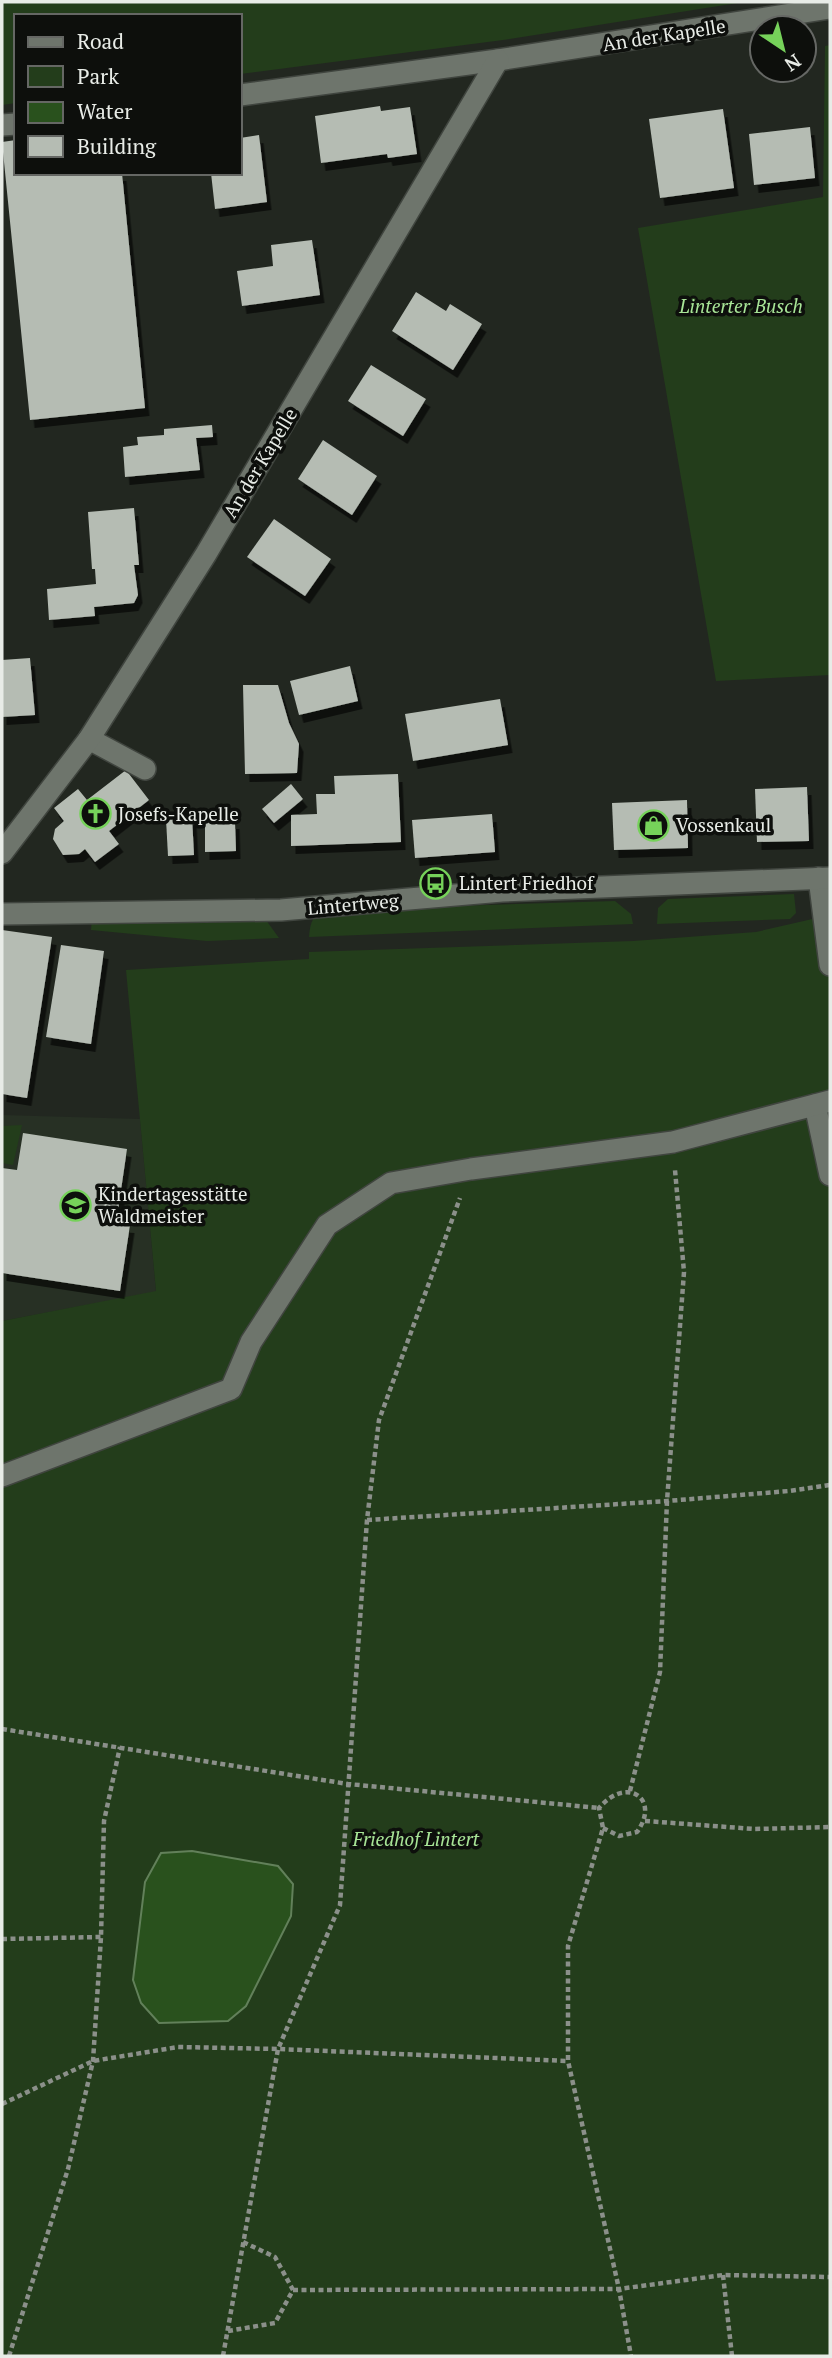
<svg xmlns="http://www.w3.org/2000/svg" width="832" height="2358" font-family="'PT Serif',serif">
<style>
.built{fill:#273024}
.green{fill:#233d1b}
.water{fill:#29511d;stroke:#62805a;stroke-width:2}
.building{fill:#b5bcb3;filter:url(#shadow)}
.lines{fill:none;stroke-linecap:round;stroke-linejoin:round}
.minor-casing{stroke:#40453f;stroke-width:24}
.path{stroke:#8b908a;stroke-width:4.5;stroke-dasharray:5 3.5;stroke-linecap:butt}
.minor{stroke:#6e756c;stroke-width:21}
.labels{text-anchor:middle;stroke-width:7;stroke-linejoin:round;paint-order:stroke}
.street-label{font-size:19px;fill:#e8ece7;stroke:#0d0f0c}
.park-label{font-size:19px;font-style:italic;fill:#a8e597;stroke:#0d0f0c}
.poi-label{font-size:19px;fill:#e8ece7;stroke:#0d0f0c;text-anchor:start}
</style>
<defs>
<filter id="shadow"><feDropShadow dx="4.5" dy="8" stdDeviation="0" flood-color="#0009"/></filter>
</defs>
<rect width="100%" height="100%" fill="#222720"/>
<polygon class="built" points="2,1115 140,1119 156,1292 2,1321"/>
<g class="green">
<polygon points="2,2 744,2 503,40 240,74 240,16 16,16 16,103 2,105"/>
<polygon points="830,45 830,675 716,681 638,228 823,197 825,46"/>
<polygon points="794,894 796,913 790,919 657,924 658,908 668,899"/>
<path d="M615,901L631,914L633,924L309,937C310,924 312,915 325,910Z"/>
<polygon points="830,915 830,2356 2,2356 2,1321 156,1291 126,970 309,959 309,952 633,941 756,932"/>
<polygon points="92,918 266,920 279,938 207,941 91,930"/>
<polygon points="22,1125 13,1165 2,1163 2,1126"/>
</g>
<polygon class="water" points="192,1851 278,1866 293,1884 291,1916 246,2006 228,2021 159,2023 141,2003 133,1980 145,1882 161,1853"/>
<g class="building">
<polygon points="380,106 381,111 410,107 417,154 388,158 387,154 321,163 315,116"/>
<polygon points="723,109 734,188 660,198 649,119"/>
<polygon points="810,127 815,178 754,185 749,134"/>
<polygon points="259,135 267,202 215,209 211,173 240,173 240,138"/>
<polygon points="16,140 16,173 122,173 145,408 30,420 2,142"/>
<polygon points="312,240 320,295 242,306 237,271 273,266 271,245"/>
<polygon points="416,292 446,311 450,304 482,324 453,370 392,331"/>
<polygon points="371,365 426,399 403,436 348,401"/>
<polygon points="212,425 213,437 196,438 200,470 125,477 123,447 138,445 137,437 164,435 164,429"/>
<polygon points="323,440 377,476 352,515 298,479"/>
<polygon points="134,508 139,565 134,565 138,595 134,603 94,607 95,616 49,620 47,589 96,584 95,569 92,569 88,512"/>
<polygon points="274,519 331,559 305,596 247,557"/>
<polygon points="30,658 35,715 2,717 2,660"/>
<polygon points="350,666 358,701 299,715 290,681"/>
<polygon points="243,685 278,685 289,723 299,744 297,773 245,774"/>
<polygon points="500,699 508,745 413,761 405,714"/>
<polygon points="126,770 149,800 109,831 119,844 95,862 85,849 79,854 63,855 53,839 55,829 64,821 54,808 78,789 87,800"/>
<polygon points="398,774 401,842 291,846 291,815 317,814 316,794 335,794 334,776"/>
<polygon points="291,784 303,799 274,823 262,809"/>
<polygon points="807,787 809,841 757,842 755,789"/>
<polygon points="687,800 688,848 614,850 612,803"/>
<polygon points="492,814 495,852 415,858 412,820"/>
<polygon points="192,817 194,855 168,856 166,819"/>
<polygon points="205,821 235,821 236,851 205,852"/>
<polygon points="2,930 52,937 27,1098 2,1094"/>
<polygon points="61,945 104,951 91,1044 46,1037"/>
<polygon points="23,1133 127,1149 116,1224 130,1225 120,1291 2,1273 2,1168 17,1170"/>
</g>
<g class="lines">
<defs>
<g id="minor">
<polyline points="240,95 498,60 830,8"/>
<polyline points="2,125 16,124"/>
<polyline points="89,739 145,769"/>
<polyline points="2,853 89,739 206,554 498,60"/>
<polyline points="819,878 830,965"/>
<polyline points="2,914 281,910 502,891 830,878"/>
<polyline points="815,1105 830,1175"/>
<polyline points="2,1476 231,1389 251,1342 327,1225 391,1183 471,1169 673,1142 830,1101"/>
</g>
</defs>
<use href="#minor" class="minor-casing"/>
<g class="path">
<polyline points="367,1520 667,1501 789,1491 830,1485"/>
<polyline points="2,1729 348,1784 599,1808"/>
<polyline points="630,1791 660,1672 667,1501 684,1272 675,1170"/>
<polyline points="645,1821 755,1829 830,1827"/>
<path d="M603,1828L619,1836L637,1832C661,1799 627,1775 599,1808L603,1828L568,1946V2061L619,2289L631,2356"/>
<polyline points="2,1939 101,1937"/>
<polyline points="2,2104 93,2061 178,2047 278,2049 568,2061"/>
<polyline points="723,2275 732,2356"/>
<polyline points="293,2290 619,2289 723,2275 830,2277"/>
<polyline points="228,2331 275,2323 293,2290 275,2257 243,2242"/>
<polyline points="9,2356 68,2169 93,2061 101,1937 104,1821 120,1747"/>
<polyline points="223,2356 278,2049 340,1905 367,1520 379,1420 460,1198"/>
</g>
<use href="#minor" class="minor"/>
</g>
<defs>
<symbol id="church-ring" viewBox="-11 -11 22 22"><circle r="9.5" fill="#0d0f0c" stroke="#76d25a" stroke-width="1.5"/><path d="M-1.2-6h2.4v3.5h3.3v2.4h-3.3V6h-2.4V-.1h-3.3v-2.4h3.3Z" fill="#76d25a"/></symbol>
<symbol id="shop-ring" viewBox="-11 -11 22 22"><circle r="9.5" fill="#0d0f0c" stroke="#76d25a" stroke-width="1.5"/><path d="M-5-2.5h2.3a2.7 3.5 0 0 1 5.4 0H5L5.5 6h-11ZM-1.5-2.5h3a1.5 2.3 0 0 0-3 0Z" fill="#76d25a"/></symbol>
<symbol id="bus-ring" viewBox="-11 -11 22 22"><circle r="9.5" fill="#0d0f0c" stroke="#76d25a" stroke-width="1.5"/><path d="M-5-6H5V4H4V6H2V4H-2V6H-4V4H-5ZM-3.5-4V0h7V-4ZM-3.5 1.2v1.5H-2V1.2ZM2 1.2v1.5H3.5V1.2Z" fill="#76d25a"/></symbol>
<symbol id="school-ring" viewBox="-11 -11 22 22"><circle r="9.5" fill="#0d0f0c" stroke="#76d25a" stroke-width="1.5"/><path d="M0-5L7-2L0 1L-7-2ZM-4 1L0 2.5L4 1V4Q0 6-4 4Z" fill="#76d25a"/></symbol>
</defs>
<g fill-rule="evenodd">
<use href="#church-ring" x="78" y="796" width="35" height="35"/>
<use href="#shop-ring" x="636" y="808" width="35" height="35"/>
<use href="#bus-ring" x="418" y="866" width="35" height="35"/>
<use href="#school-ring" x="58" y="1188" width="35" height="35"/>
</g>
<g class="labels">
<g class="street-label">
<text transform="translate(664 35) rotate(-9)" y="7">An der Kapelle</text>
<text transform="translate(260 463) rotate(-59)" y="7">An der Kapelle</text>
<text transform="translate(353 904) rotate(-5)" y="7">Lintertweg</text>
</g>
<g class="park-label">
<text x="741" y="313">Linterter Busch</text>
<text x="416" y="1846">Friedhof Lintert</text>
</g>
<g class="poi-label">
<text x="118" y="821">Josefs-Kapelle</text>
<text x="676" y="832">Vossenkaul</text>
<text x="459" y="890">Lintert Friedhof</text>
<text x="98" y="1201">Kindertagesstätte<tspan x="98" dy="22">Waldmeister</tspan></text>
</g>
</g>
<rect width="832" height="2358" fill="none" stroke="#e8ece7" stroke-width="7"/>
<rect x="14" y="14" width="228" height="161" fill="#0d0f0c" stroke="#656764" stroke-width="2"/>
<rect x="28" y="37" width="35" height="10" fill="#6e756c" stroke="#656764" stroke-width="2"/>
<text x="77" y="49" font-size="21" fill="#e8ece7">Road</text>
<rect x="28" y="66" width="35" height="21" fill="#233d1b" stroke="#656764" stroke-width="2"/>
<text x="77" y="84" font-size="21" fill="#e8ece7">Park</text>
<rect x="28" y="102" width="35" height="21" fill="#29511d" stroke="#656764" stroke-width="2"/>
<text x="77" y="119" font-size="21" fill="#e8ece7">Water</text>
<rect x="28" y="136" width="35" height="21" fill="#b5bcb3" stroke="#656764" stroke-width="2"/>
<text x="77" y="154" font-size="21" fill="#e8ece7">Building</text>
<g transform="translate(783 49) rotate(145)"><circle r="33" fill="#0d0f0c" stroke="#656764" stroke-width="2"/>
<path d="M0-5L12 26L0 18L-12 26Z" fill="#76d25a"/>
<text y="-10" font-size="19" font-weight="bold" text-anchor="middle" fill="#e8ece7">N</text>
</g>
</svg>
